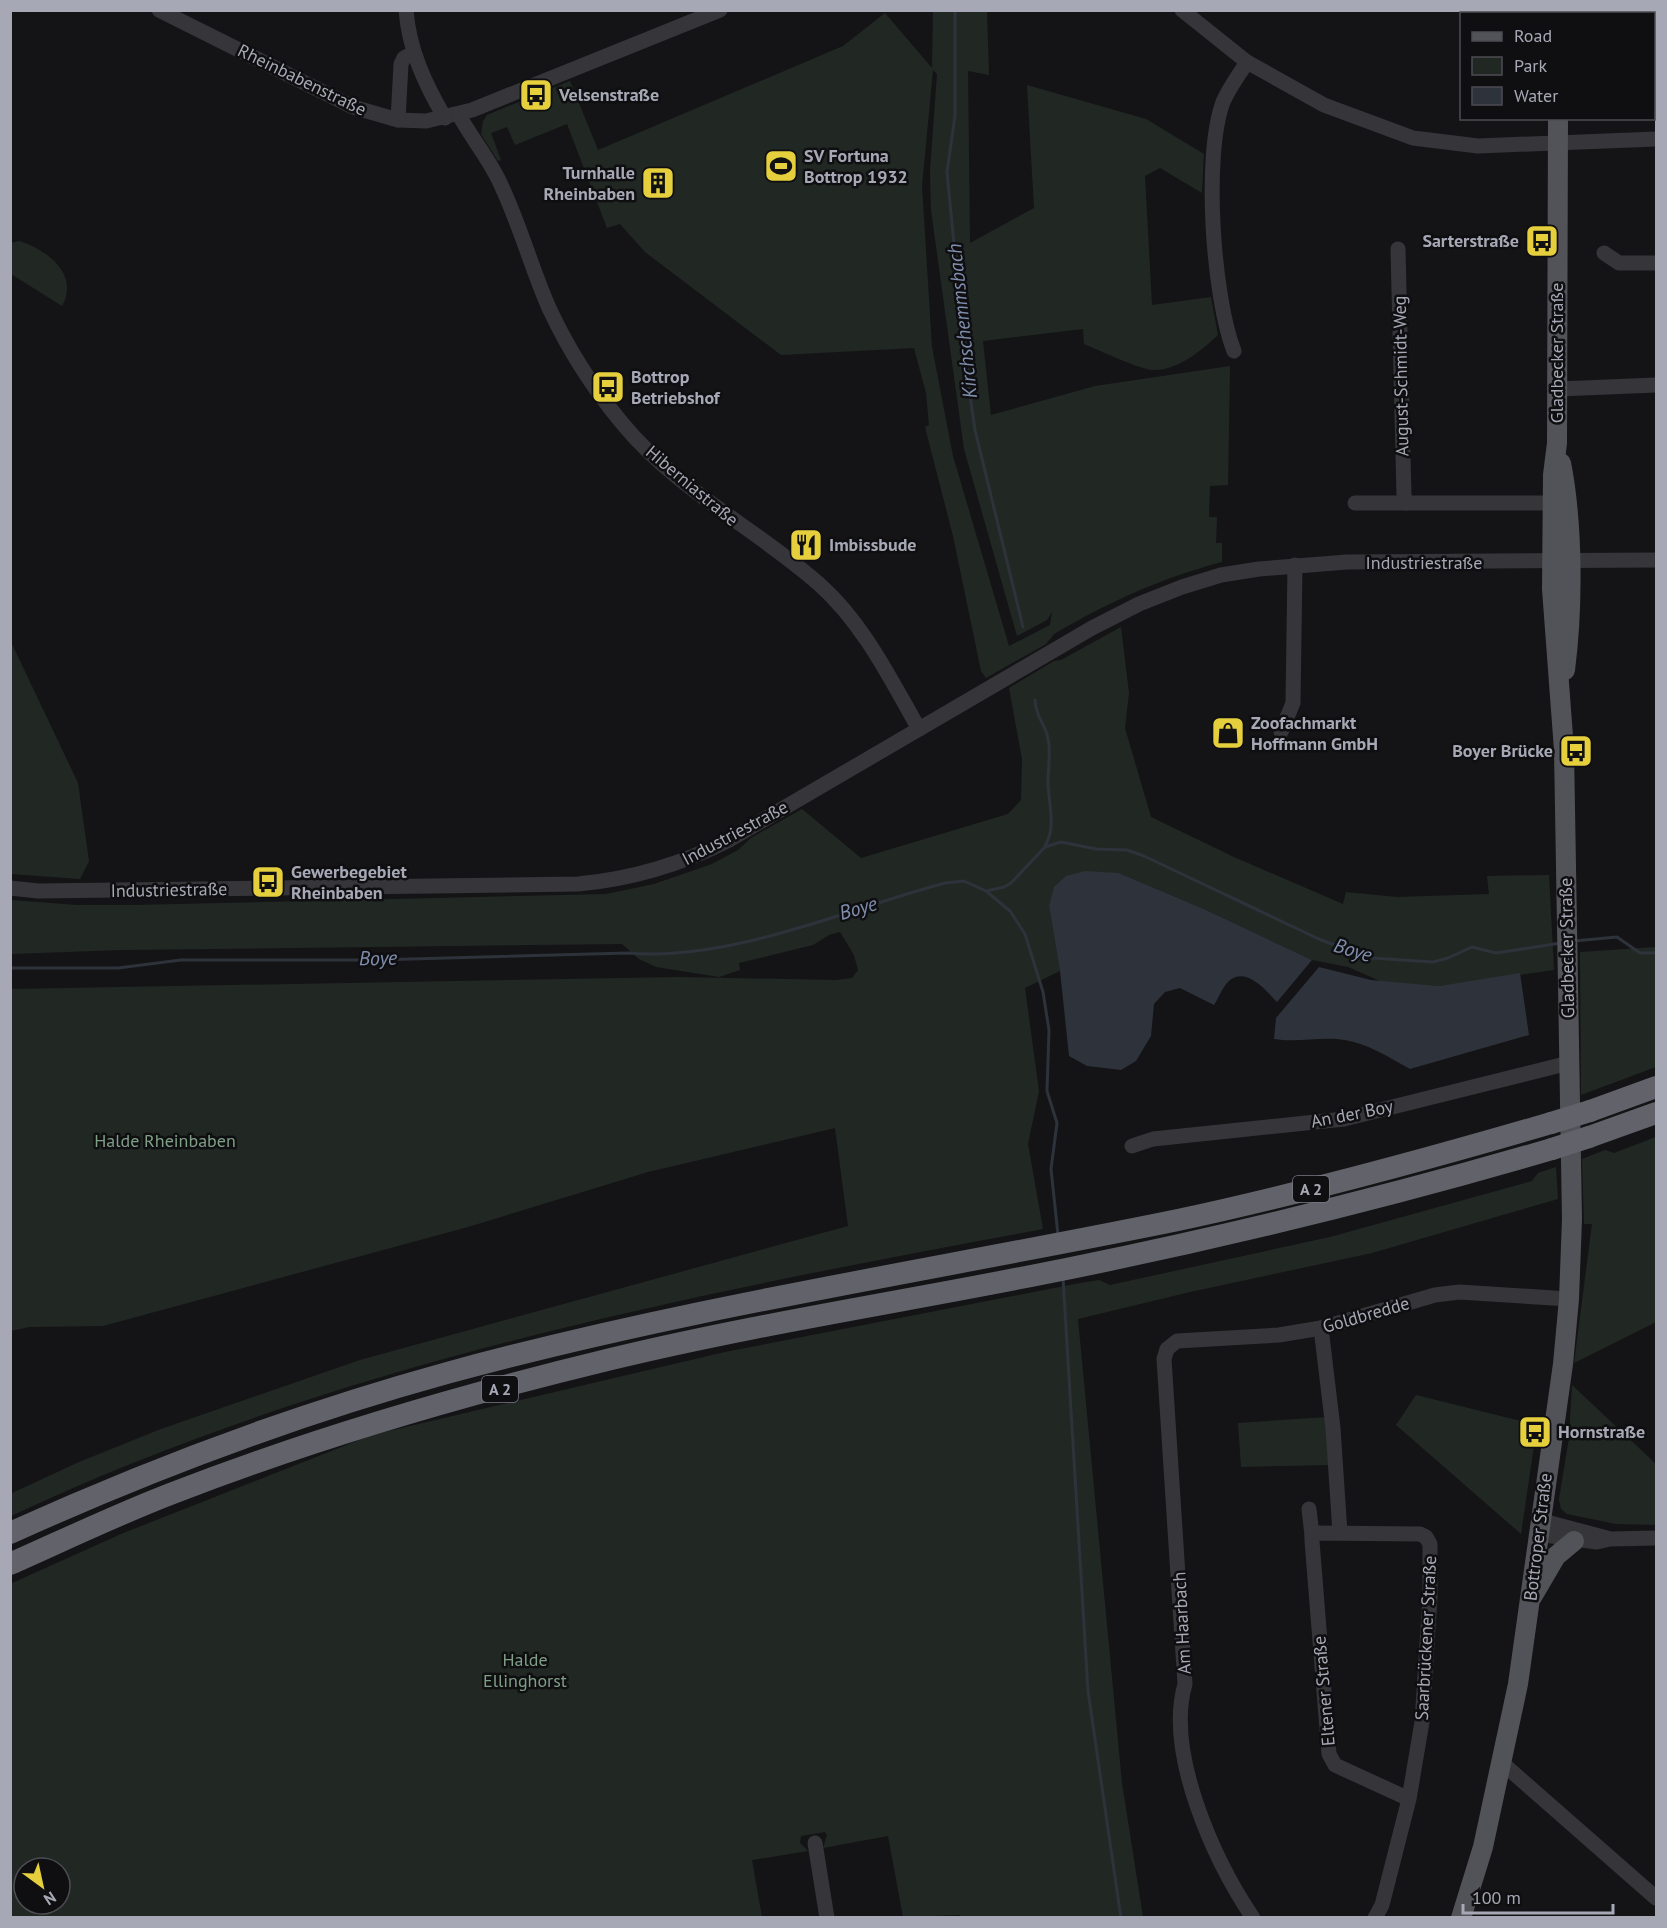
<svg xmlns="http://www.w3.org/2000/svg" width="1667" height="1928" font-family="'PT Sans',sans-serif">
<style>
.green{fill:#212823;fill-rule:evenodd}
.water{fill:#2d323b}
.lines{fill:none;stroke-linecap:round;stroke-linejoin:round}
.stream{stroke:#2d323b;stroke-width:3}
.minor{stroke:#36353a;stroke-width:15}
.major{stroke:#525259;stroke-width:20}
.highway{stroke:#62626b;stroke-width:22}
.highway-bridge{stroke:#62626b;stroke-width:22}
.labels{text-anchor:middle;stroke-width:5;stroke-linejoin:round;paint-order:stroke}
.shield{fill:#0f0f11;stroke:#797a84;stroke-width:1.5}
.shield-label{font-size:16px;font-weight:bold;fill:#a7a8b5}
.street-label{font-size:18px;fill:#a7a8b5;stroke:#0f0f11}
.poi-label{font-size:18px;font-weight:bold;fill:#a7a8b5;stroke:#0f0f11;text-anchor:start}
.park-label{font-size:18px;fill:#7f9f87;stroke:#0f0f11}
.water-label{font-size:20px;font-style:italic;fill:#808fae;stroke:#0f0f11}
</style>
<rect width="100%" height="100%" fill="#141416"/>
<g class="green">
<path d="M933,11H987L989,75L968,71L970,243L1034,208L1027,85L1146,119L1204,154L1202,193L1160,168L1145,176L1152,305L1211,297L1218,335C1201,351 1178,370 1154,370C1140,370 1099,350 1084,344L1083,329L983,341L991,415L1095,386L1230,366L1228,485L1210,486L1209,517H1217L1216,543H1222V562C1161,578 1109,602 1054,634L1046,644L986,678L981,671L953,536L925,427L929,425L926,393L914,348L781,355L645,252L620,224L607,228L567,124L515,145L507,127L491,133L501,160L498,161L481,134L483,121L487,115L570,81L598,150L843,46L885,13L932,68ZM933,70L937,74L930,171L931,210L964,449L1017,636L1047,620L1052,612L1050,625L1009,646L953,456L932,347L922,186Z"/>
<path d="M19,241C46,249 80,274 62,306L11,274V243Z"/>
<path d="M1121,627L1129,693L1125,728L1151,817L1234,857L1343,904L1346,892L1397,897L1489,894L1487,876L1549,875L1554,970L1439,986L1382,982L1348,967L1312,960L1204,909L1119,873L1049,906L1060,971L1025,988L1039,1091L1028,1144L1043,1229C692,1294 336,1363 11,1516L10,1494L79,1462L161,1429L360,1360L848,1226L835,1128L648,1172L468,1227L103,1326L29,1327L11,1331V989L678,977L836,980L852,978L858,970L854,955L840,932L829,935L813,945L739,963L740,970L719,977L656,967L639,959L622,944L122,950L11,954V900L77,905H134L606,894L654,884L712,864L738,850L751,838L802,809L861,858L1008,814L1021,800L1022,759L1009,688L1054,661L1061,660Z"/>
<polygon points="11,642 78,783 89,861 80,879 11,874"/>
<polygon points="1656,947 1656,1067 1581,1095 1580,952"/>
<polygon points="1656,1137 1656,1322 1574,1363 1592,1224 1584,1224 1582,1159 1605,1150 1614,1153"/>
<path d="M1556,1167L1558,1199L1372,1253L1190,1292L1078,1319L1122,1783L1143,1917L961,1918L960,1915L903,1917L888,1836L823,1848L827,1835L825,1832L801,1836L800,1843L808,1851L752,1860L762,1917H11L10,1584L121,1534L372,1435L725,1352L1075,1284L1099,1280L1110,1285L1330,1237L1532,1181L1538,1173ZM24,1868H60V1904H24Z"/>
<polygon points="1572,1385 1656,1464 1656,1525 1616,1524 1567,1514 1561,1509 1559,1499 1569,1438"/>
<polygon points="1416,1395 1537,1425 1521,1534 1396,1425"/>
<polygon points="1327,1417 1330,1465 1241,1467 1238,1423"/>
</g>
<g class="water">
<path d="M1085,871L1119,873L1204,909L1312,960L1277,1002C1266,991 1247,966 1229,981C1223,986 1218,999 1214,1005L1180,988L1165,992L1154,1004L1151,1036L1136,1061L1121,1070L1087,1066L1069,1056L1060,971L1049,906L1054,887L1066,876Z"/>
<path d="M1319,967L1371,980L1439,986L1520,973L1529,1035L1410,1069C1390,1058 1369,1044 1345,1040C1322,1036 1298,1043 1274,1039L1276,1018Z"/>
</g>
<g class="lines">
<g class="stream">
<polyline points="955,10 955,116 947,172 966,368 975,430 1023,627"/>
<path d="M1035,700C1036,719 1046,724 1048,739C1051,752 1048,768 1048,781C1048,803 1057,826 1045,846"/>
<polyline points="986,891 1010,911 1025,934 1043,992 1049,1030 1047,1091 1057,1123 1051,1169 1058,1235"/>
<polyline points="1574,941 1617,937 1640,953 1656,953"/>
<path d="M10,968H118L181,960H375L628,953C730,962 847,909 945,883L964,881L986,891L1004,887L1011,883L1045,847L1061,842L1096,849L1127,850L1144,856L1321,940L1371,958L1433,962L1448,958L1472,947L1496,953L1561,943"/>
<polyline points="1063,1278 1088,1691 1121,1918"/>
</g>
<g class="minor">
<polyline points="159,10 353,107 398,120 426,121 472,110 720,10"/>
<path d="M406,10C409,50 425,84 445,118"/>
<polyline points="1182,10 1247,62 1324,105 1413,138 1478,146 1656,139"/>
<path d="M459,115C472,139 490,160 501,185C520,225 531,267 549,308C568,349 593,388 622,423C677,490 754,527 819,584C863,623 890,678 919,729"/>
<polyline points="398,120 401,64 404,58 413,53"/>
<polyline points="1398,249 1404,496 1407,503 1552,503"/>
<polyline points="1604,253 1619,263 1656,263"/>
<path d="M1234,351C1213,297 1203,156 1223,102C1229,88 1239,75 1247,62"/>
<polyline points="1558,389 1656,385"/>
<polyline points="1355,503 1407,503"/>
<polyline points="1281,732 1293,703 1295,565"/>
<path d="M10,888L38,891L578,884C633,879 680,865 729,840L1092,628L1139,604L1182,587L1221,575L1259,569L1347,562L1656,560"/>
<polyline points="1132,1146 1153,1139 1344,1119 1569,1063"/>
<polyline points="1321,1328 1333,1428 1340,1533"/>
<polyline points="1309,1509 1312,1535"/>
<polyline points="1539,1520 1607,1538"/>
<polyline points="1537,1534 1597,1542 1610,1539 1656,1538"/>
<polyline points="1501,1762 1656,1898"/>
<polyline points="815,1843 827,1918"/>
<path d="M1253,1918C1214,1860 1165,1753 1185,1684L1164,1359L1167,1349L1177,1341L1279,1335L1321,1328L1435,1295L1459,1292L1569,1299"/>
<polyline points="1375,1918 1382,1905 1409,1799 1422,1722 1430,1597 1430,1544 1426,1537 1420,1534 1315,1533 1312,1535 1312,1541 1329,1754 1335,1765 1409,1799"/>
</g>
<g class="major">
<polyline points="1555,10 1555,14"/>
<path d="M1561,463C1573,524 1573,608 1565,670"/>
<polyline points="1532,1597 1556,1556 1574,1541"/>
<polyline points="1461,1918 1483,1847 1518,1684 1563,1364 1569,1299 1572,1219 1564,750 1552,589 1553,475 1557,443 1558,118"/>
</g>
<g class="highway">
<polyline points="1590,1111 1656,1087"/>
<polyline points="1589,1137 1656,1113"/>
<path d="M10,1533C151,1469 298,1414 447,1373C688,1307 934,1270 1178,1220C1304,1193 1428,1159 1551,1123"/>
<path d="M10,1564C64,1540 118,1514 173,1493C315,1438 462,1395 611,1359C764,1322 921,1299 1076,1267C1237,1234 1395,1195 1552,1149"/>
</g>
<g class="highway-bridge">
<polyline points="1551,1123 1590,1111"/>
<polyline points="1552,1149 1589,1137"/>
</g>
</g>
<defs>
<symbol id="bus-square" viewBox="-11 -11 22 22"><rect x="-9" y="-9" width="18" height="18" rx="4" fill="#e5cf3d" stroke="#0f0f11"/><path d="M-5-6H5V4H4V6H2V4H-2V6H-4V4H-5ZM-3.5-4V0h7V-4ZM-3.5 1.2v1.5H-2V1.2ZM2 1.2v1.5H3.5V1.2Z" fill="#111"/></symbol>
<symbol id="stadium-square" viewBox="-11 -11 22 22"><rect x="-9" y="-9" width="18" height="18" rx="4" fill="#e5cf3d" stroke="#0f0f11"/><path d="M0-5a6.5 5 0 1 0 0 10a6.5 5 0 1 0 0-10ZM-3.5-1.8h7v3.6h-7Z" fill="#111"/></symbol>
<symbol id="building-square" viewBox="-11 -11 22 22"><rect x="-9" y="-9" width="18" height="18" rx="4" fill="#e5cf3d" stroke="#0f0f11"/><path d="M-4-6H4V6H1V3H-1V6H-4ZM-2.5-4.3h1.7v1.8h-1.7ZM.8-4.3h1.7v1.8H.8ZM-2.5-1h1.7V.8h-1.7ZM.8-1h1.7V.8H.8Z" fill="#111"/></symbol>
<symbol id="restaurant-square" viewBox="-11 -11 22 22"><rect x="-9" y="-9" width="18" height="18" rx="4" fill="#e5cf3d" stroke="#0f0f11"/><path d="M-5-6h1v4h1v-4h1v4h1v-4h1v5L-1.5 .5V6h-2V.5L-5-1ZM5-6V6H3V1.5H1.5Q1.5-4 5-6Z" fill="#111"/></symbol>
<symbol id="shop-square" viewBox="-11 -11 22 22"><rect x="-9" y="-9" width="18" height="18" rx="4" fill="#e5cf3d" stroke="#0f0f11"/><path d="M-5-2.5h2.3a2.7 3.5 0 0 1 5.4 0H5L5.5 6h-11ZM-1.5-2.5h3a1.5 2.3 0 0 0-3 0Z" fill="#111"/></symbol>
</defs>
<g fill-rule="evenodd">
<use href="#bus-square" x="517" y="76" width="38" height="38"/>
<use href="#stadium-square" x="762" y="147" width="38" height="38"/>
<use href="#building-square" x="639" y="164" width="38" height="38"/>
<use href="#bus-square" x="1523" y="222" width="38" height="38"/>
<use href="#bus-square" x="589" y="368" width="38" height="38"/>
<use href="#restaurant-square" x="787" y="526" width="38" height="38"/>
<use href="#shop-square" x="1209" y="714" width="38" height="38"/>
<use href="#bus-square" x="1557" y="732" width="38" height="38"/>
<use href="#bus-square" x="249" y="863" width="38" height="38"/>
<use href="#bus-square" x="1516" y="1413" width="38" height="38"/>
</g>
<g class="labels">
<g class="shield">
<rect x="1293" y="1176" width="36" height="26" rx="4.5"/>
<rect x="482" y="1376" width="36" height="26" rx="4.5"/>
</g>
<g class="shield-label">
<text x="1311" y="1195">A 2</text>
<text x="500" y="1395">A 2</text>
</g>
<g class="street-label">
<text transform="translate(302 80) rotate(26)" y="6">Rheinbabenstraße</text>
<text transform="translate(1557 353) rotate(-90)" y="6">Gladbecker Straße</text>
<text transform="translate(1401 376) rotate(-91)" y="6">August-Schmidt-Weg</text>
<text transform="translate(692 486) rotate(40)" y="6">Hiberniastraße</text>
<text x="1424" y="569">Industriestraße</text>
<text transform="translate(735 833) rotate(-28)" y="6">Industriestraße</text>
<text transform="translate(169 890) rotate(-1)" y="6">Industriestraße</text>
<text transform="translate(1567 948) rotate(-91)" y="6">Gladbecker Straße</text>
<text transform="translate(1352 1114) rotate(-11)" y="6">An der Boy</text>
<text transform="translate(1366 1315) rotate(-16)" y="6">Goldbredde</text>
<text transform="translate(1538 1537) rotate(-83)" y="6">Bottroper Straße</text>
<text transform="translate(1182 1623) rotate(-93)" y="6">Am Haarbach</text>
<text transform="translate(1426 1638) rotate(-87)" y="6">Saarbrückener Straße</text>
<text transform="translate(1324 1691) rotate(-95)" y="6">Eltener Straße</text>
</g>
<g class="poi-label">
<text x="559" y="101">Velsenstraße</text>
<text x="804" y="162">SV Fortuna<tspan x="804" dy="21">Bottrop 1932</tspan></text>
<text x="635" y="179" text-anchor="end">Turnhalle<tspan x="635" dy="21">Rheinbaben</tspan></text>
<text x="1519" y="247" text-anchor="end">Sarterstraße</text>
<text x="631" y="383">Bottrop<tspan x="631" dy="21">Betriebshof</tspan></text>
<text x="829" y="551">Imbissbude</text>
<text x="1251" y="729">Zoofachmarkt<tspan x="1251" dy="21">Hoffmann GmbH</tspan></text>
<text x="1553" y="757" text-anchor="end">Boyer Brücke</text>
<text x="291" y="878">Gewerbegebiet<tspan x="291" dy="21">Rheinbaben</tspan></text>
<text x="1558" y="1438">Hornstraße</text>
</g>
<g class="park-label">
<text x="165" y="1147">Halde Rheinbaben</text>
<text x="525" y="1666">Halde<tspan x="525" dy="21">Ellinghorst</tspan></text>
</g>
<g class="water-label">
<text transform="translate(962 321) rotate(-96)" y="7">Kirchschemmsbach</text>
<text transform="translate(858 908) rotate(-16)" y="7">Boye</text>
<text transform="translate(1353 950) rotate(17)" y="7">Boye</text>
<text transform="translate(378 958) rotate(-1)" y="7">Boye</text>
</g>
</g>
<rect width="1667" height="1928" fill="none" stroke="#a7a8b5" stroke-width="24"/>
<rect x="1460" y="12" width="195" height="108" fill="#0f0f11" stroke="#4c4c53" stroke-width="1.5"/>
<rect x="1472" y="32" width="30" height="9" fill="#525259" stroke="#4c4c53" stroke-width="1.5"/>
<text x="1514" y="42" font-size="18" fill="#a7a8b5">Road</text>
<rect x="1472" y="57" width="30" height="18" fill="#212823" stroke="#4c4c53" stroke-width="1.5"/>
<text x="1514" y="72" font-size="18" fill="#a7a8b5">Park</text>
<rect x="1472" y="87" width="30" height="18" fill="#2d323b" stroke="#4c4c53" stroke-width="1.5"/>
<text x="1514" y="102" font-size="18" fill="#a7a8b5">Water</text>
<g transform="translate(42 1886) rotate(147)"><circle r="28" fill="#0f0f11" stroke="#4c4c53" stroke-width="1.5"/>
<path d="M0-4.5L10 22L0 15L-10 22Z" fill="#e5cf3d"/>
<text y="-9" font-size="16" font-weight="bold" text-anchor="middle" fill="#a7a8b5">N</text>
</g>
<path d="M1463 1904v9h150v-9" fill="none" stroke="#a7a8b5" stroke-width="3"/>
<text x="1472" y="1904" font-size="18" fill="#a7a8b5" stroke="#0f0f11" stroke-width="4.5" paint-order="stroke">100 m</text>
</svg>
